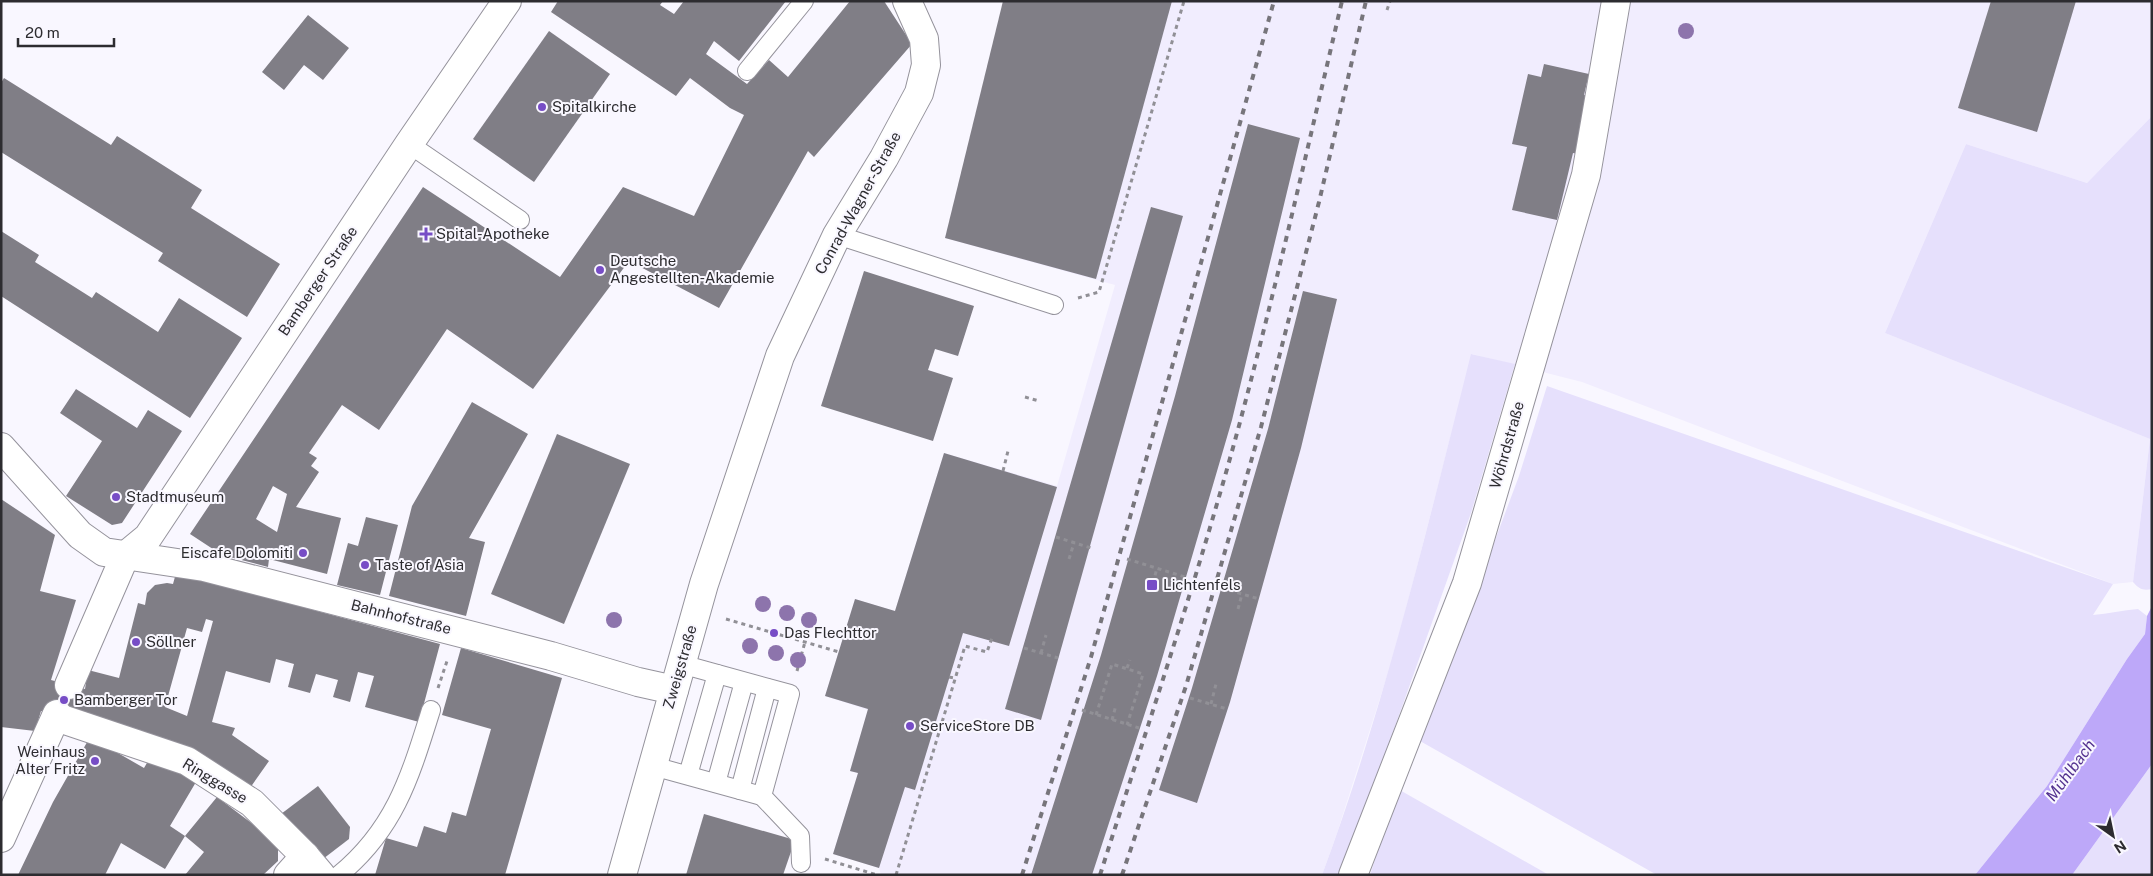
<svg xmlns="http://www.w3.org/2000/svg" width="2153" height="876" font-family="'Public Sans',sans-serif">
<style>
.built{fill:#f1edfe}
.green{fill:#e6e0fc}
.water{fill:#bda8f9}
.building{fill:#807e86;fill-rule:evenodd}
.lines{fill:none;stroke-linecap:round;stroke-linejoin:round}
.lane-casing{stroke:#95939c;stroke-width:20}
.street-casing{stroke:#95939c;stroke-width:30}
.secondary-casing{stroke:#95939c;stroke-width:30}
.path{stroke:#919096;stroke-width:3;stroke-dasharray:4 4;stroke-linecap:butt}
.lane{stroke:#fff;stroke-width:18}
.street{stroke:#fff;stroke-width:28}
.secondary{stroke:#fff;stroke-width:28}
.rail{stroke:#77757b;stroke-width:4;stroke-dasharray:6 6;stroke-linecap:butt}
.tree{fill:#8d74ac}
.poi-dot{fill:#774dc6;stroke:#f9f7ff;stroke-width:2}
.labels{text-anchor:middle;stroke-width:4;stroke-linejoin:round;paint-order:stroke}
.poi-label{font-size:15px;fill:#2d2c30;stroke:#f9f7ff;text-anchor:start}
.street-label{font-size:15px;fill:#2d2c30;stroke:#f9f7ff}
.water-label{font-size:16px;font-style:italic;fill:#543390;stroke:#f9f7ff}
</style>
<rect width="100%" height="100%" fill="#f9f7ff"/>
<polygon class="built" points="1013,1 2152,1 2152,116 2087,183 1966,144 1885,333 2150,439 2133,582 2113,584 1582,382 1472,354 1396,648 1337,833 1322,875 881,875 879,868 833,854 858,773 850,771 868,710 825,696 855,599 895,611 944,453 1057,486 1115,285 945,238"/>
<g class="green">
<path d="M2152,116V589C2143,591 2139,589 2133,582L2150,439L1885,333L1966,144L2087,183Z"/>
<path d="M1471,354L1515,364L1471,513L1361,822L1340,875H1322C1385,705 1427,529 1471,354Z"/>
<path d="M1547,386L2113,584L2093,615C2108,614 2123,610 2138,609L2147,616L2145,634L2127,659L2047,786L1975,875H1657L1420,741L1519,476Z"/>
<polygon points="2152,764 2152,875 2072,875"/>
<polygon points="1398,789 1549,875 1370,875"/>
</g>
<polygon class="water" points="2152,606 2152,764 2072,875 1975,875 2047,786 2127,659 2145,634 2147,616"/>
<g class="building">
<path d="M558,1H663L660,5L674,14L684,1H786L739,61L714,41L706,54L747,84L769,60L788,77L850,1H884L912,44L814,157L808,151L719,308L629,261L533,389L447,329L379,430L342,405L309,453L317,458L311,466L319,472L296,507L341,518L327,574L269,559L268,567L222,555L190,534L423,187L560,277L623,187L694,216L744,115L730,108L690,78L676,96L551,12ZM273,486L287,494L277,532L256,519Z"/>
<polygon points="1003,1 1172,1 1096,279 945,238"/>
<polygon points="1991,1 2076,1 2037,132 1958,108"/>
<polygon points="308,15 349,48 323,80 304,65 284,90 262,72"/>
<polygon points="549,31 610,74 534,182 473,139"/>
<polygon points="1544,64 1589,74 1584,95 1598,98 1578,154 1573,153 1557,220 1512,210 1527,147 1512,144 1528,74 1541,77"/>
<polygon points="4,78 111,145 117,136 202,190 191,208 280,264 247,317 158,261 163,253 1,152 1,83"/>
<polygon points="1248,124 1300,138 1232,420 1157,676 1092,875 1031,875 1101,655 1175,396"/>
<polygon points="1151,207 1183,216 1041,720 1005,709"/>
<polygon points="1,231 39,255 35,262 92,298 96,292 158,332 179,298 242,338 190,418 1,296"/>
<polygon points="864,271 974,306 958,356 935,349 928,370 953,378 933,441 821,406"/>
<polygon points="1303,291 1337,299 1301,448 1230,702 1197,803 1159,790 1192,688 1268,429"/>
<polygon points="76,389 137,428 148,410 182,431 122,523 112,525 66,496 102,441 60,413"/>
<polygon points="472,402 528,434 469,538 485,542 466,616 389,596 412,506"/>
<polygon points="557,434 630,464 564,624 491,594"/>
<polygon points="944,453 1057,487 1009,646 963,633 915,790 905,787 879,868 833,854 858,773 850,771 868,709 825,696 855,599 895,611"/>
<path d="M1,499L55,535L40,591L76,600L51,680L85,689L88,670L119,678L138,603L145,605L147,593L155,585L167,583L173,584L176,573L440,644L419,722L365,707L374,676L358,672L350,702L333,697L338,680L316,674L310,693L288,687L294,664L276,659L270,683L226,671L212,722L235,728L232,735L269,761L250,788L107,724L41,711L35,731L1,727ZM206,619L213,621L187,716L165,707L187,628L202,632Z"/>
<polygon points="366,517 398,525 380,595 337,585 348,543 358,546"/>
<polygon points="461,648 562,678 505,875 375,875 386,838 417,847 424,826 446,833 452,812 466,816 491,729 442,715"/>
<polygon points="90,737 144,768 151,756 196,782 170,826 185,836 165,869 121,843 105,875 18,875 53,802"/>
<polygon points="318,786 350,827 349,839 319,862 281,814"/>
<polygon points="217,797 278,843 278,861 263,875 185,875 204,852 185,836"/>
<polygon points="704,814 795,840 783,875 686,875"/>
</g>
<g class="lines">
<defs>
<g id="lane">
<polyline points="747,71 804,1"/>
<polyline points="409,144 520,220"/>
<polyline points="837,235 1054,305"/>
<polyline points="653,766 762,796 790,694 681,664"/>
<polyline points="688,775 717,674"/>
<polyline points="716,783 744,682"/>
<polyline points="740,790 767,688"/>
<polyline points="762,796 800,836 801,863"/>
<path d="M339,875C395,829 410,777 431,710"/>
</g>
<g id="street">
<polyline points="1,447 80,535 104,552 204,567 551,656 638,682 674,690"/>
<polyline points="69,685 125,556 148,537 409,144 507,1"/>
<polyline points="56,717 187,761 252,803 305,856 321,875"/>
<polyline points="1,838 57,714"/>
<polyline points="288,875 305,856"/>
<polyline points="1353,875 1467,583 1586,175 1616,1"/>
</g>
<polyline id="secondary" points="622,875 704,584 780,356 837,235 884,158 919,93 926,65 924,39 907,1"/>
</defs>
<use href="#lane" class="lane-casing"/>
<use href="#street" class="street-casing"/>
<use href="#secondary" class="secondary-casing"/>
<g class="path">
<polyline points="1387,10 1390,1"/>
<polyline points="1078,298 1099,292 1184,1"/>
<polyline points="1025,397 1039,401"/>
<polyline points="1003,471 1008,451"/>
<polyline points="1056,537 1091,548"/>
<polyline points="1069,559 1074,543"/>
<polyline points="1127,559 1185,577"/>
<polyline points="1153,583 1157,568"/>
<polyline points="1222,588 1259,599"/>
<polyline points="1238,609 1242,594"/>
<polyline points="726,619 839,652"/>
<polyline points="1024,648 1058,658"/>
<polyline points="1041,653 1046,635"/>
<polyline points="1127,668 1130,660"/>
<polyline points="797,671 805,642"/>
<polyline points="949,677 955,678"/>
<polyline points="438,688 447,661"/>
<polyline points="1190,698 1227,709"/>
<polyline points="1211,704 1216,684"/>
<polyline points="1082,710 1139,728"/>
<polyline points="1096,715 1112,664 1143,674 1127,725"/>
<polyline points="1112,720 1116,705"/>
<polyline points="825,859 877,875"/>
<polyline points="896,875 965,646 987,652 992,638"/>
</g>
<use href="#lane" class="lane"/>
<use href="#street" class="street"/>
<use href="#secondary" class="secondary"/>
<g class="rail">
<polyline points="1022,875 1091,657 1274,1"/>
<path d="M1100,875C1148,724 1199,574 1240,422C1277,283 1309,142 1342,1"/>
<polyline points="1122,875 1186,686 1261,427 1319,202 1366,1"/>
</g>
</g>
<g class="tree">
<circle cx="1686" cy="31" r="8"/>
<circle cx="763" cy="604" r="8"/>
<circle cx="787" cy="613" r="8"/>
<circle cx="614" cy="620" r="8"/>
<circle cx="809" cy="620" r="8"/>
<circle cx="750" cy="646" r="8"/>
<circle cx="776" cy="653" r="8"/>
<circle cx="798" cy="660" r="8"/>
</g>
<g class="poi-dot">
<circle cx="542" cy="107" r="5"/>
<path d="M423.5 226.5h5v5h5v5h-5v5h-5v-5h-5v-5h5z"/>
<circle cx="600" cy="270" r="5"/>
<circle cx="116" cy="497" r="5"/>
<circle cx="303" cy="553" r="5"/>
<circle cx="365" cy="565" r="5"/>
<rect x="1146" y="579" width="12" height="12" rx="2.5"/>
<circle cx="774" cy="633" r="5"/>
<circle cx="136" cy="642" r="5"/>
<circle cx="64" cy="700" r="5"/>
<circle cx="910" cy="726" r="5"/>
<circle cx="95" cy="761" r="5"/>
</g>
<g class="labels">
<g class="poi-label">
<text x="552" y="112">Spitalkirche</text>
<text x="436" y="239">Spital-Apotheke</text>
<text x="610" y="266">Deutsche<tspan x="610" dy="17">Angestellten-Akademie</tspan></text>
<text x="126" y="502">Stadtmuseum</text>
<text x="293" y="558" text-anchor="end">Eiscafe Dolomiti</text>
<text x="375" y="570">Taste of Asia</text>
<text x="1163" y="590">Lichtenfels</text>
<text x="784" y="638">Das Flechttor</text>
<text x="146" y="647">Söllner</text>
<text x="74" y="705">Bamberger Tor</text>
<text x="920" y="731">ServiceStore DB</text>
<text x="85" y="757" text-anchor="end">Weinhaus<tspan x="85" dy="17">Alter Fritz</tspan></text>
</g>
<g class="street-label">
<text transform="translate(858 203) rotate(-61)" y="5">Conrad-Wagner-Straße</text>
<text transform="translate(318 281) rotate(-56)" y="5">Bamberger Straße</text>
<text transform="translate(1507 445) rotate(-74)" y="5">Wöhrdstraße</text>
<text transform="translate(401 617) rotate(14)" y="5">Bahnhofstraße</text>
<text transform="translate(680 667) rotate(-74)" y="5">Zweigstraße</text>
<text transform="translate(215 781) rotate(31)" y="5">Ringgasse</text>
</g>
<g class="water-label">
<text transform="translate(2070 770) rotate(-54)" y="6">Mühlbach</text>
</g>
</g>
<rect width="2153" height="876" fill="none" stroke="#2d2c30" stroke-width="5"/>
<g transform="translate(2113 836) rotate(147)" stroke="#f9f7ff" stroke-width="4" paint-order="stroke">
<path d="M0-4L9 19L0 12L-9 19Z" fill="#2d2c30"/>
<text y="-8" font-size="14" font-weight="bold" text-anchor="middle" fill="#2d2c30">N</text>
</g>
<path d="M18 38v8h96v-8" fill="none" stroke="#2d2c30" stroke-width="2.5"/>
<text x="25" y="38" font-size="15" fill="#2d2c30" stroke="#f9f7ff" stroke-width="4" paint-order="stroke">20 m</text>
</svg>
